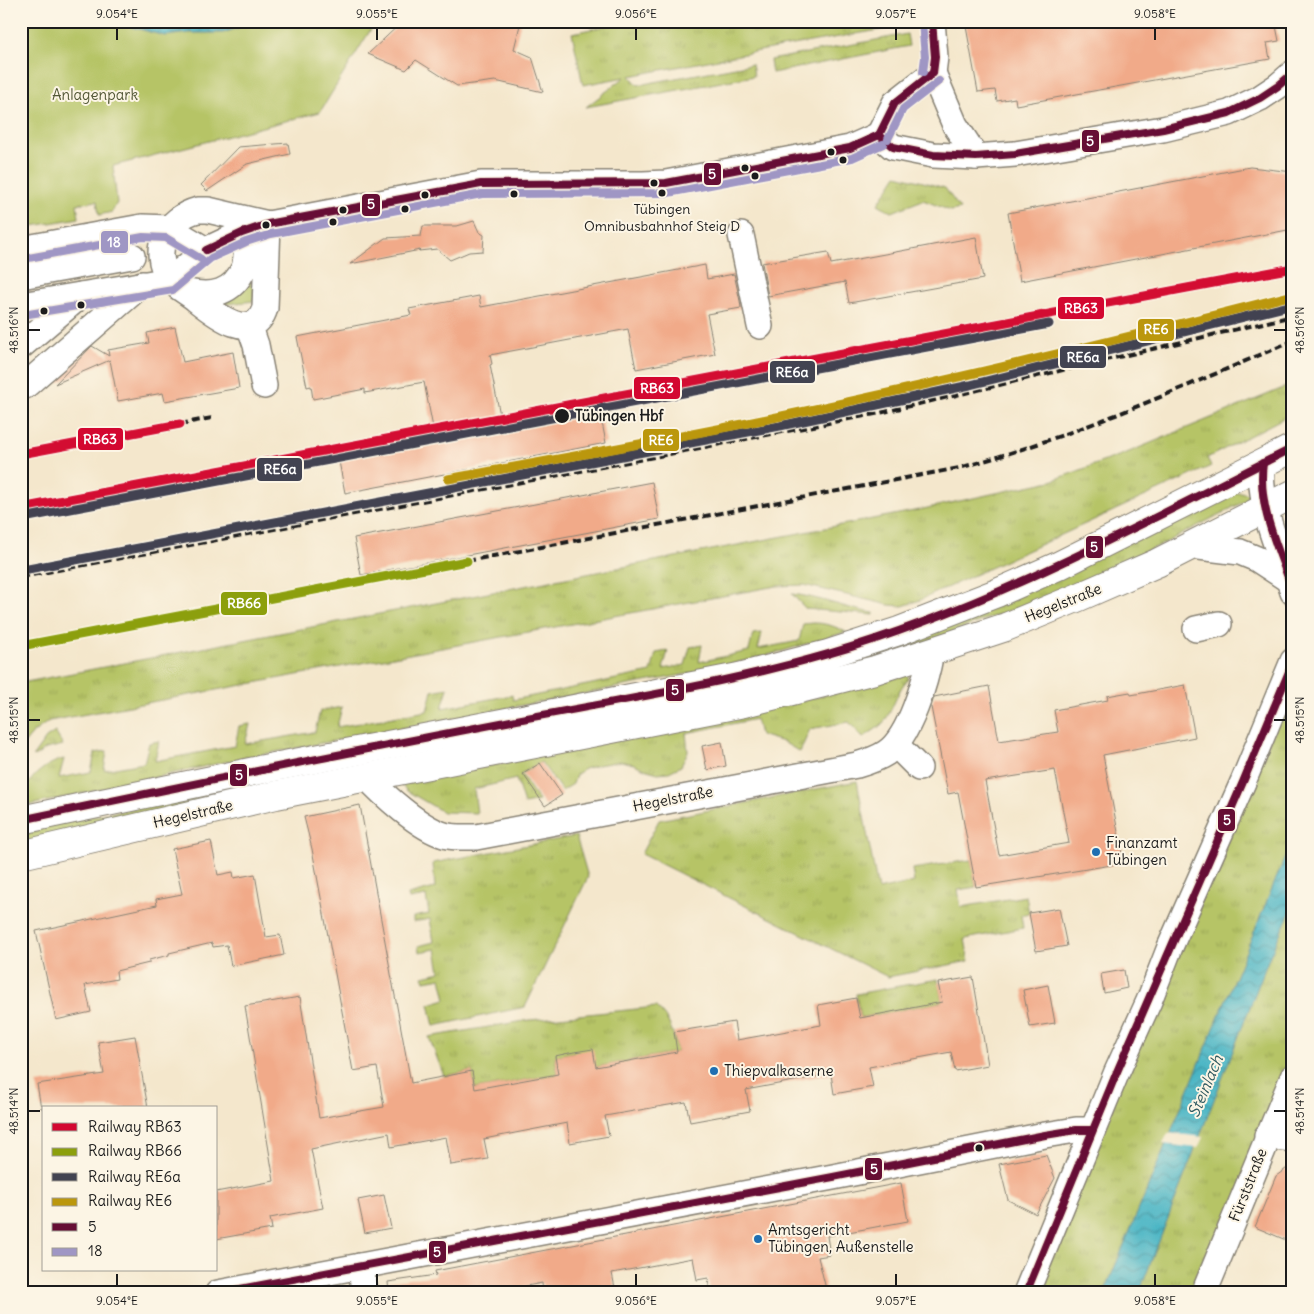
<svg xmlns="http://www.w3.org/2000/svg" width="1314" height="1314" font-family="Delius,sans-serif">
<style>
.grass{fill:url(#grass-tufts);stroke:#697041}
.park{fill:#b6c466;stroke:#697041}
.water{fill:url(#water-waves);stroke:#326870}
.pier{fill:#f4e7cc}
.building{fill:#f1aa89;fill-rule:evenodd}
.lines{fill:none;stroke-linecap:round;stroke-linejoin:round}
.minor-casing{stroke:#888274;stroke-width:28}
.major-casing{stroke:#888274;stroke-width:30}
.minor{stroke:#fff;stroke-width:25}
.major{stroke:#fff;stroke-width:28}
.rail{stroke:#1c1c1c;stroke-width:4;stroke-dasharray:8 4;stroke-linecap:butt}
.bus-1-casing{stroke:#fcf5e5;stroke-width:11}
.bus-2-casing{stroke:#fcf5e5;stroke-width:11}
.bus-1{stroke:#660e34;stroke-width:8}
.bus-2{stroke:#9f96c4;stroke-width:8}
.rail-1-casing{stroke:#fcf5e5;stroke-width:12}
.rail-2-casing{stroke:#fcf5e5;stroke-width:12}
.rail-3-casing{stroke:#fcf5e5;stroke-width:12}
.rail-4-casing{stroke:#fcf5e5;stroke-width:12}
.rail-1{stroke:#d30730;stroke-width:9}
.rail-2{stroke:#8c9f0c;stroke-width:9}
.rail-3{stroke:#424351;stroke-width:9}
.rail-4{stroke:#bb970d;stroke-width:9}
.ticks{fill:none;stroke:#1c1c1c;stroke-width:2}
.bus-dot{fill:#1c1c1c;stroke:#fcf5e5;stroke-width:2}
.poi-dot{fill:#1f6fb2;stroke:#fcf5e5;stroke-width:2}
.labels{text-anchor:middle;stroke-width:4;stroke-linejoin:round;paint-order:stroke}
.bus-label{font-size:14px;fill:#1c1c1c;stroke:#fcf5e5}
.park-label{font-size:15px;fill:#525736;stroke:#fcf5e5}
.stop-label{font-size:15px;font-weight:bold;fill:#1c1c1c;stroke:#fcf5e5;text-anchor:start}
.street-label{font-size:15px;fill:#1c1c1c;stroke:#fcf5e5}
.poi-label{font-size:15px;fill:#1c1c1c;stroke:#fcf5e5;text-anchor:start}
.water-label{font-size:16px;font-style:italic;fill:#2e5960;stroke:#fcf5e5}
.line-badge{stroke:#fcf5e5;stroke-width:2}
.badge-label{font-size:14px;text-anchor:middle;font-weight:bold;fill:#fff}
.neatline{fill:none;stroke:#1c1c1c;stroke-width:2}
.ticks-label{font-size:12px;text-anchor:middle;fill:#1c1c1c}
</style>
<defs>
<pattern id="grass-tufts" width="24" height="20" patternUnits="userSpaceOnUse" patternTransform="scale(1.25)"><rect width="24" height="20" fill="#b6c466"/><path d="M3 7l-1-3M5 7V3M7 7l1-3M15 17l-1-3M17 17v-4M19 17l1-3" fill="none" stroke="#9ca858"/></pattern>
<pattern id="water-waves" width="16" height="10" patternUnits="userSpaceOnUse" patternTransform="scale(1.25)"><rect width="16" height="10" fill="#49b5c5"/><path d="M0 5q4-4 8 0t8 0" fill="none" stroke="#3c929f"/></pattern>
</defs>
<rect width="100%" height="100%" fill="#fcf5e5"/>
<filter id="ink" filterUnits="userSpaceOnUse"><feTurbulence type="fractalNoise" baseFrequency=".02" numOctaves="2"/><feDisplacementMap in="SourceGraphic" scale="10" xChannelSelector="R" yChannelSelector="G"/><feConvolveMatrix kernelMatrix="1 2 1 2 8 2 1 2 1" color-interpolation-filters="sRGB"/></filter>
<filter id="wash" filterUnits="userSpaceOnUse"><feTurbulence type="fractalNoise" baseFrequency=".0096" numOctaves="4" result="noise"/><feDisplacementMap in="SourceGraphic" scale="20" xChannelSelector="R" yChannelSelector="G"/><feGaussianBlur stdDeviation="1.12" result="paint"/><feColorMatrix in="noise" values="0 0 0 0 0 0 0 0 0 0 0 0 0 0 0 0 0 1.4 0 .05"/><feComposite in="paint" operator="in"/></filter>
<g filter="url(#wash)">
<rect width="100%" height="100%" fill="#f4e7cc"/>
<g class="grass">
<polygon points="630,21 901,21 902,26 770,49 630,76 638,85 752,64 754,76 586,107 625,77 583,85 572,33"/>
<polygon points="907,34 909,46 772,73 770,60"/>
<polygon points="897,175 945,188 960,209 951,211 923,200 892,212 878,204"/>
<polygon points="255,252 254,301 227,304 223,302"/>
<polygon points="1293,384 1293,413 1207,458 1211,466 920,600 903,606 889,605 804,585 776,586 49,721 34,732 23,745 21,683 914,511 1051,481 1129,452"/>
<polygon points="1240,492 1249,494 1251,498 1163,544 1049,596 911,647 868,661 21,844 21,831 761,681 1228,494"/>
<path d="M792,594C820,597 846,609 874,613V615L806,609Z"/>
<path d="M813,623C825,623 835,626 846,632L776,653L703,671L238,759L21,807C21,784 42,764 64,759L59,778L91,772L95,753L107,751L104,770L144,763L149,743L159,741L155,761L235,746L239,726L250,724L245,744L315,732L320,711L342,707L337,727L427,711L432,691L448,688L442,708L512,695L513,700L651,672L656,653L668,651L663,669L685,665L690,647L702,645L699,662L749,651L753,634L762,633L758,649L799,641L803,624Z"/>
<path d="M908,675V680C899,685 892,714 882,724C877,729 869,733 863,738L849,722L810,729L800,752L783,742L760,735L756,719L686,733L688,752L681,766L669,772L658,773L647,770L634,764L621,761L598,765L584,769L576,775L573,784L562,791L541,762L521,774L539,801L524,804L516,779L474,789L477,813L443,812L407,791L401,784L756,712Z"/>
<polygon points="1293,688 1293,1077 1203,1293 1026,1293"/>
<polygon points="55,732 63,745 46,749 34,757 33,756 46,738"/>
<polygon points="857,781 878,890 914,882 912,869 971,860 976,887 958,890 961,907 1026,896 1029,913 1021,915 1023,928 965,939 969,961 888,977 641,854 659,820"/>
<polygon points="576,836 588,877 525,1007 434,1026 429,1004 446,999 441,978 425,981 423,976 440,972 436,949 419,952 418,946 434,942 430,919 413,922 413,917 429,914 426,896 409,899 408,895 435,888 433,863"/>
<polygon points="938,979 942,1002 860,1018 856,994"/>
<path d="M656,1007C670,1019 674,1034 677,1052L596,1067L574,1052L555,1056L558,1074L475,1089L472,1071L444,1076L429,1037L530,1020Z"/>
</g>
<polygon class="park" points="21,21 376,21 320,112 113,166 117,203 112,212 99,215 97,201 77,204 79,218 21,228"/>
<g class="water">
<polygon points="109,21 258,21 223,33 189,33 165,36"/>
<polygon points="1293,838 1293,906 1269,958 1139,1293 1104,1293"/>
</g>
<polygon class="pier" points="1168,1133 1203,1137 1198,1148 1163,1144"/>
<g id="blocks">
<g class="building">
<polygon points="403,21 521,21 514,49 532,57 543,92 495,81 457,86 416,60 406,70 368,54"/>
<polygon points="965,21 1275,21 1279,41 1267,43 1270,59 1016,105 1015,98 997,101 995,90 978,92"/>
<polygon points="288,143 290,154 247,164 207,191 201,185 238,147"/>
<polygon points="1250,167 1293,172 1293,229 1020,281 1008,213"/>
<polygon points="474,221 479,232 484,235 483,251 469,252 450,260 437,249 419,251 420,250 350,264 385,238 421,236 423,226 457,226"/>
<polygon points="976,237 983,279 849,303 845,282 768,296 762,263 828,252 831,264"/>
<polygon points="705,265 707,279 734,274 740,301 741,308 707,314 715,354 636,369 628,329 490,355 492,364 490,365 502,425 599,407 606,443 345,493 338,456 435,438 424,382 365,393 365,389 313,399 311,386 307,387 297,337 411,315 409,309 479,296 481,307"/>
<polygon points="175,327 183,362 233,352 239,388 165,401 163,393 118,401 110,360 55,384 92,346 109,356 108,350 149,343 147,333"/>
<polygon points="652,482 659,519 361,575 354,538"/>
<path d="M1185,685L1195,737L1103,755L1124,863L976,887L958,792L948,794L931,707L934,697L989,686L999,741L1058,732L1054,710L1108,700L1107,696L1130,692L1131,695ZM1055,770L1069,843L999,855L985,781Z"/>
<polygon points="722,742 726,766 707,770 702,746"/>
<polygon points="540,763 562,795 545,806 523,774"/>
<polygon points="360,805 411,1083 472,1071 475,1089 558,1074 555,1056 574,1052 593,1049 596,1067 677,1052 674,1032 734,1022 737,1040 821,1025 818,1005 856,998 860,1018 942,1002 938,983 973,977 988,1065 955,1071 951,1052 869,1067 873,1087 834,1094 831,1074 746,1090 750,1111 690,1122 686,1102 605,1116 609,1136 570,1143 567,1123 484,1139 488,1159 451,1165 446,1137 391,1147 389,1133 311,1149 323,1208 270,1218 272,1229 216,1239 216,1192 274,1181 245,1006 300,997 319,1118 384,1107 377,1067 353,1071 312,849 304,817"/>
<polygon points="211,841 218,875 233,872 234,878 255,874 266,937 280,935 284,955 231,966 227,945 213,947 212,943 169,953 169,955 149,960 149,963 116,971 117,979 85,985 91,1012 56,1020 36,931 157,905 156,899 182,894 172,849"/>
<polygon points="1059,908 1067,946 1036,951 1029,913"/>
<polygon points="1124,970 1127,988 1104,993 1101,974"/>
<polygon points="1048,985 1055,1023 1030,1027 1023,990"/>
<polygon points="135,1036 148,1108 41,1108 37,1084 104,1074 98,1042"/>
<polygon points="1046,1155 1055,1178 1036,1214 1008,1200 999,1164"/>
<polygon points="1293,1164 1293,1243 1255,1227 1276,1176"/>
<polygon points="901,1183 908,1221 827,1236 830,1255 818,1257 827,1293 710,1293 708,1278 697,1280 693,1258 612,1273 616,1293 543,1293 542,1283 492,1293 389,1293 388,1282 436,1275 435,1271"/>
<polygon points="384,1195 391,1228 365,1233 358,1200"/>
</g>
</g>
</g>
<g filter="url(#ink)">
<use href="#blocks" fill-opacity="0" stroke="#888274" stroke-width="1"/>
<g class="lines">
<defs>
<g id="minor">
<polyline points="932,21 935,57 933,73"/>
<polyline points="933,73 955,125 976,157"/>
<polyline points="879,135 893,147 933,155 976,157 1015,154 1163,129 1229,113 1260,98 1278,86 1293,73"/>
<polyline points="879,135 895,103 933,73"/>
<path d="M198,210H208L268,224L265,308C253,347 211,311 193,297C185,291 175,286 169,278C150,250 167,218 198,210Z"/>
<polyline points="741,235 760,326"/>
<polyline points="21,249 142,227 169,228 206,250"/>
<polyline points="21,276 132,256"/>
<path d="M187,292C212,297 232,294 244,268C246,263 245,258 247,253C251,243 261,232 268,224"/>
<polyline points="21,305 170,280 206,250 242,233 268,224 481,184 643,184 666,183 850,148 879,135"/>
<polyline points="249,325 256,345 264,386"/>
<polyline points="21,346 81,295"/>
<polyline points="21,387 25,386 142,284"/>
<path d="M1263,463C1262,470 1261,479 1262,486C1265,523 1282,557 1293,592"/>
<polyline points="1191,546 1240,552 1257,559 1289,580"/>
<polyline points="1196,629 1219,624"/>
<polyline points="896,745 919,768"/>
<path d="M366,776C383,795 420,828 444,835C454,838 465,837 476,837L857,765C867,762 877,759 886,753C910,737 926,680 931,652"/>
<polyline points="1267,1136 1293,1139"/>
<polyline points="360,1266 365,1293"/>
<polyline points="218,1293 833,1177 1045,1135 1076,1130 1092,1130"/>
<polyline points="1026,1293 1116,1074 1149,1001 1170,947 1243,782 1293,661"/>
<polyline points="1204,1293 1293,1077"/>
</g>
<g id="major">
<polyline points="21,820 269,768 739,677 828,654 899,631 997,593 1058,566 1293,448"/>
<polyline points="21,855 276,795 744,703 875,670 1006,627 1079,597 1157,563 1293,494"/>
</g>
</defs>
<use href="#minor" class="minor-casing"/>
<use href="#major" class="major-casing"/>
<use href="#minor" class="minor"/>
<use href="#major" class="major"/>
<g class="rail">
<polyline points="180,424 212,418"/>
<path d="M467,561L959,468C1074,437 1183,387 1293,341"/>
<polyline points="21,577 633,461 880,413 1293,316"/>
</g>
<defs>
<g id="bus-1">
<polyline points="932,21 935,57 933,73"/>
<polyline points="879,135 893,147 933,155 976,157 1015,154 1163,129 1229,113 1260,98 1278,86 1293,73"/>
<polyline points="879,135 895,103 933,73"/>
<polyline points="206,250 242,233 268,224 481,184 666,183 850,148 879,135"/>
<path d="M1263,463C1257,507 1279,550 1293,591"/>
<path d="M21,820C181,786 340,754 501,723C610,702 721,685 828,654C992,606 1141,524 1293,448"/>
<polyline points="219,1293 833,1177 1045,1135 1076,1130 1092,1130"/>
<polyline points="1026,1293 1116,1074 1243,782 1293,662"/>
</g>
<g id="bus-2">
<polyline points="922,22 925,57 923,72"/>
<polyline points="888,139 903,109 939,81"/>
<polyline points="23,259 143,237 166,238 201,259"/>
<polyline points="23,315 173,290 211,258 246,242 271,234 482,194 668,193 852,158 883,144"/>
</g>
</defs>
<use href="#bus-1" class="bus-1-casing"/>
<use href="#bus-2" class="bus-2-casing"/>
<use href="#bus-1" class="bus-1"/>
<use href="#bus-2" class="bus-2"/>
<defs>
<g id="rail-1">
<polyline points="21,454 180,424"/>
<polyline points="21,508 1293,268"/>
</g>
<polyline id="rail-2" points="21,646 467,561"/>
<g id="rail-3">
<polyline points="23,518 1049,324"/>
<polyline points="23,570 780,426 970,385 1293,305"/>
</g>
<path id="rail-4" d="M448,479C558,459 668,440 777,417C950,381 1122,339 1293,295"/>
</defs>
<use href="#rail-1" class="rail-1-casing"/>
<use href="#rail-2" class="rail-2-casing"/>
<use href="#rail-3" class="rail-3-casing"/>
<use href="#rail-4" class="rail-4-casing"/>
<use href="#rail-1" class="rail-1"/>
<use href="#rail-2" class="rail-2"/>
<use href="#rail-3" class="rail-3"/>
<use href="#rail-4" class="rail-4"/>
</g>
</g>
<path class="ticks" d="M117,28V40M377,28V40M636,28V40M896,28V40M1155,28V40M28,330H40M1274,330H1286M28,720H40M1274,720H1286M28,1111H40M1274,1111H1286M117,1274V1286M377,1274V1286M636,1274V1286M896,1274V1286M1155,1274V1286"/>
<g class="bus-dot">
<circle cx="831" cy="152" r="4.5"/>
<circle cx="843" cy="160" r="4.5"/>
<circle cx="745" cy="168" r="4.5"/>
<circle cx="755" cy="176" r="4.5"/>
<circle cx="654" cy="183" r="4.5"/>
<circle cx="662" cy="193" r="4.5"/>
<circle cx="514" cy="194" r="4.5"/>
<circle cx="425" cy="195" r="4.5"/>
<circle cx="405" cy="209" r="4.5"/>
<circle cx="343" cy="210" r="4.5"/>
<circle cx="333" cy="222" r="4.5"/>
<circle cx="266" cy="225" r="4.5"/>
<circle cx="81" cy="305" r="4.5"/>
<circle cx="44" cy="311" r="4.5"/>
<circle cx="562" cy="416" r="8"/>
<circle cx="979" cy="1148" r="4.5"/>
</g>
<g class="poi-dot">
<circle cx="1096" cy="852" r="5"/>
<circle cx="714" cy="1071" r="5"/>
<circle cx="758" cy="1239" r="5"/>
</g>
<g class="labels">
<g class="bus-label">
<text x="662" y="214">Tübingen<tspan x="662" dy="17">Omnibusbahnhof Steig D</tspan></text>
</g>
<g class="park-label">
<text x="95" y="100">Anlagenpark</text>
</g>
<g class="stop-label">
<text x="575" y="421">Tübingen Hbf</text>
</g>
<g class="street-label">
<text transform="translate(1063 603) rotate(-22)" y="5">Hegelstraße</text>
<text transform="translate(673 799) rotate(-11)" y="5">Hegelstraße</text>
<text transform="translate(193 814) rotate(-13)" y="5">Hegelstraße</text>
<text transform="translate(1248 1185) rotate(-68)" y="5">Fürststraße</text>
</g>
<g class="poi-label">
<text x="1106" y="848">Finanzamt<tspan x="1106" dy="17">Tübingen</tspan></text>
<text x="724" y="1076">Thiepvalkaserne</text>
<text x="768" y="1235">Amtsgericht<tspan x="768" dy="17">Tübingen, Außenstelle</tspan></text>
</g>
<g class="water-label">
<text transform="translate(1205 1086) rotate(-67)" y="6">Steinlach</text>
</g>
</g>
<g class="line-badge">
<rect x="1081" y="129" width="19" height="24" rx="5" fill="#660e34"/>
<rect x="703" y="162" width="19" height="24" rx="5" fill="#660e34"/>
<rect x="361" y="193" width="20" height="24" rx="5" fill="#660e34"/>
<rect x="100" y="230" width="29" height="24" rx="5" fill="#9f96c4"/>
<rect x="1057" y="296" width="48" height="24" rx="5" fill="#d30730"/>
<rect x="1137" y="318" width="38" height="24" rx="5" fill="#bb970d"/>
<rect x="1059" y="345" width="48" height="24" rx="5" fill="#424351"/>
<rect x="769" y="360" width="47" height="24" rx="5" fill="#424351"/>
<rect x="633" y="376" width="48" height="24" rx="5" fill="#d30730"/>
<rect x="77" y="427" width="47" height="24" rx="5" fill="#d30730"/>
<rect x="642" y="428" width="38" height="24" rx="5" fill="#bb970d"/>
<rect x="256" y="457" width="47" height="25" rx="5" fill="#424351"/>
<rect x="1085" y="535" width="19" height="24" rx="5" fill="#660e34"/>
<rect x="220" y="591" width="48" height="25" rx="5" fill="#8c9f0c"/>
<rect x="665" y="678" width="20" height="24" rx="5" fill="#660e34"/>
<rect x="229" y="763" width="19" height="24" rx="5" fill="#660e34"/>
<rect x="1217" y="808" width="19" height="24" rx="5" fill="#660e34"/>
<rect x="864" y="1157" width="19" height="24" rx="5" fill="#660e34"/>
<rect x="428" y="1240" width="19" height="24" rx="5" fill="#660e34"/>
</g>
<g class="badge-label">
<text x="1090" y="146">5</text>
<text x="712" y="179">5</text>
<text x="371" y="209">5</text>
<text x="114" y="247">18</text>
<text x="1081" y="313">RB63</text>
<text x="1156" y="334">RE6</text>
<text x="1083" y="362">RE6a</text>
<text x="792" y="377">RE6a</text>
<text x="657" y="393">RB63</text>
<text x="100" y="444">RB63</text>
<text x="661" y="445">RE6</text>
<text x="280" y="474">RE6a</text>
<text x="1094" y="552">5</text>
<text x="244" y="608">RB66</text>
<text x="675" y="695">5</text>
<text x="239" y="780">5</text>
<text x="1227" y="825">5</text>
<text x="874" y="1174">5</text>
<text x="437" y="1257">5</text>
</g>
<rect width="1314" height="1314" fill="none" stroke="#fcf5e5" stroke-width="55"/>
<rect x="42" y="1106" width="175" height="165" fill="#fcf5e5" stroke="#a29e95"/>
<rect x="52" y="1123" width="25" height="8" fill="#d30730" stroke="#a29e95"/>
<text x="88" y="1132" font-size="15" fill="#1c1c1c">Railway RB63</text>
<rect x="52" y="1148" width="25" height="8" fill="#8c9f0c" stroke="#a29e95"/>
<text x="88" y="1156" font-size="15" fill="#1c1c1c">Railway RB66</text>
<rect x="52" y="1173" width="25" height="8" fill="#424351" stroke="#a29e95"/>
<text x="88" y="1182" font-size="15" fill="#1c1c1c">Railway RE6a</text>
<rect x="52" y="1198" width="25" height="8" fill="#bb970d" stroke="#a29e95"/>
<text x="88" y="1206" font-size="15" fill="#1c1c1c">Railway RE6</text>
<rect x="52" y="1223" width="25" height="8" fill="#660e34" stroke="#a29e95"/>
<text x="88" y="1232" font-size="15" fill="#1c1c1c">5</text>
<rect x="52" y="1248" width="25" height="8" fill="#9f96c4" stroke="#a29e95"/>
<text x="88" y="1256" font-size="15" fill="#1c1c1c">18</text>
<rect x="28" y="28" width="1258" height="1258" class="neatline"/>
<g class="ticks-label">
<text x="117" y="18">9.054°E</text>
<text x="377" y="18">9.055°E</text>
<text x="636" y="18">9.056°E</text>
<text x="896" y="18">9.057°E</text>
<text x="1155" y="18">9.058°E</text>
<text transform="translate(14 330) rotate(-90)" y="4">48.516°N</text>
<text transform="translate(1300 330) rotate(-90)" y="4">48.516°N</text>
<text transform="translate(14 720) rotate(-90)" y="4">48.515°N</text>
<text transform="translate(1300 720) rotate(-90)" y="4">48.515°N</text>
<text transform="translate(14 1111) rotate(-90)" y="4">48.514°N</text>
<text transform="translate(1300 1111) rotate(-90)" y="4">48.514°N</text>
<text x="117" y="1305">9.054°E</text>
<text x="377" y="1305">9.055°E</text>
<text x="636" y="1305">9.056°E</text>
<text x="896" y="1305">9.057°E</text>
<text x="1155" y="1305">9.058°E</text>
</g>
</svg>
